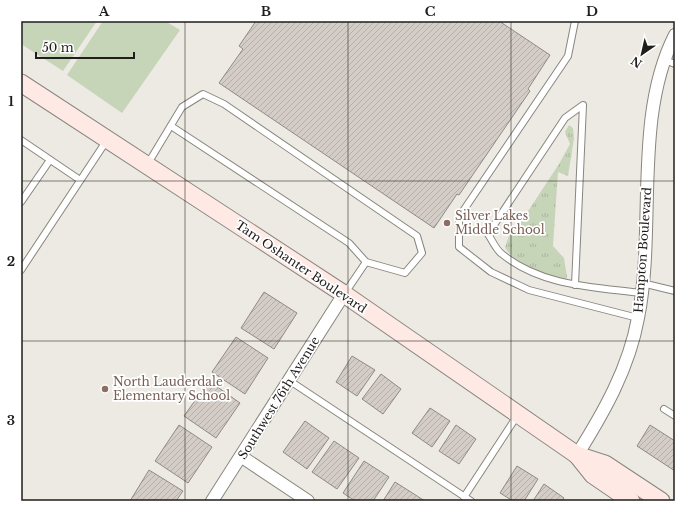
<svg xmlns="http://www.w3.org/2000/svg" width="696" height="522" font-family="'Libre Baskerville',serif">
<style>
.grass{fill:url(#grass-tufts)}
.park{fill:#c6d4b8}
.building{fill:url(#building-hatch);stroke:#908a86}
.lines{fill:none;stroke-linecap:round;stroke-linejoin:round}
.lane-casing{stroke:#88867f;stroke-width:8}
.street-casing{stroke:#88867f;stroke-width:14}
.secondary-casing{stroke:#88867f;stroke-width:19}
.lane{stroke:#fff;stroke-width:6}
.street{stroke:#fff;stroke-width:12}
.secondary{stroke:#fee9e5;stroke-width:17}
.grid{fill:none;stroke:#1f1e1c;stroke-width:1;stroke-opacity:0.55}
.education-dot{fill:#8d6e63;stroke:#fff;stroke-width:1.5}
.labels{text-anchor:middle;stroke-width:3.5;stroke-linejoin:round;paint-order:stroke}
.education-label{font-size:12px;fill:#785e54;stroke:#fff;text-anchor:start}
.street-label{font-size:12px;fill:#1f1e1c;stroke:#fff}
.neatline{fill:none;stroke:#1f1e1c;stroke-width:1.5}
.grid-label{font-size:13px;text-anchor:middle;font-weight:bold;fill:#1f1e1c}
</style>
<defs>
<pattern id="grass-tufts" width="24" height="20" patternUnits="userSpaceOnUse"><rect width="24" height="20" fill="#c6d4b8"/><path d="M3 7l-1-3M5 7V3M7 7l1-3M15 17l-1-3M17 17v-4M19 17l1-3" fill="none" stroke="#aab69e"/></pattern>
<pattern id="building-hatch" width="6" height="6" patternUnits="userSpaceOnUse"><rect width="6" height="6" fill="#d3ccc7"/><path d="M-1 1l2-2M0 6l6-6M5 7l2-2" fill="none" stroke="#b5afaa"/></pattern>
</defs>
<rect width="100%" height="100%" fill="#edeae3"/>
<path class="grass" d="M569,125L573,128L574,138L568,176L558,172L553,246L564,258L567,277L566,280C551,277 511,262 505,247L509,236L517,228L559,164L570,144L565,132Z"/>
<g class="park">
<polygon points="21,21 97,21 63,71 21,44"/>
<polygon points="103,21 165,21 180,30 122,113 67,75"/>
</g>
<g class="building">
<polygon points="256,21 499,21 550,55 528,89 530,91 459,195 457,194 434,228 219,83 243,49 239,46"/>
<polygon points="264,292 297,313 274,349 241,328"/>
<polygon points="236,337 268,358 245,394 212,372"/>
<polygon points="352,356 375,370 357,396 336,382"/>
<polygon points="381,374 401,389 383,414 362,399"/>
<polygon points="209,381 240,403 216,438 184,416"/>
<polygon points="430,408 450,421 432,447 412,433"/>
<polygon points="305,421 329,438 307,469 283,452"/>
<polygon points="179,425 212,447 188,483 155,461"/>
<polygon points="456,425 476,439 459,464 439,451"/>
<polygon points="650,425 675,441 675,471 637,446"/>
<polygon points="334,441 359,458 337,489 312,472"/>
<polygon points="364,461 389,477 373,501 355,501 343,493"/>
<polygon points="517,466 538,479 524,501 513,501 500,493"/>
<polygon points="149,470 183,491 176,501 130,501"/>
<polygon points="395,482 425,501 383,501"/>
<polygon points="544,484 564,498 562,501 533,501"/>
</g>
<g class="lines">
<defs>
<g id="lane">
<polyline points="575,21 568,56 459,217 459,247 491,272 529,290 638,318"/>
<polyline points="665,60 675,64"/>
<polyline points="171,126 349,243 366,262"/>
<polyline points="21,140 80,180"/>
<polyline points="147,165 182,107 203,94 224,104 417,236 422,253 405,273 366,262 345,293"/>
<polyline points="21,202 50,160"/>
<polyline points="21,270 107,140"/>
<polyline points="642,283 675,291"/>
<path d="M575,285L583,105L565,118L488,234C492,240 496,250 502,254C541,286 594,287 641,293"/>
<polyline points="290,381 471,501"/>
<polyline points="664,409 675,416"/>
<polyline points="464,497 517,416"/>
</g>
<g id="street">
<path d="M577,455C604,412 629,368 638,318C656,229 633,117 675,35"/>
<polyline points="242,457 308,501"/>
<polyline points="212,501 344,294"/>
</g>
<g id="secondary">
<polyline points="21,83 344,294 577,455 605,464 661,501"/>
<polyline points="577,455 593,475 631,501"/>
</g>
</defs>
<use href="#lane" class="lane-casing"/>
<use href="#street" class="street-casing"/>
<use href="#secondary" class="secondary-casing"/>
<use href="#lane" class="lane"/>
<use href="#street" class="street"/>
<use href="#secondary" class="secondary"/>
</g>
<path class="grid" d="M185,21V501M348,21V501M511,21V501M21,181H675M21,341H675"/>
<g class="education-dot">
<circle cx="447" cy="223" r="4"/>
<circle cx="105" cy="389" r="4"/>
</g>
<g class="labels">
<g class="education-label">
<text x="455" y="220">Silver Lakes<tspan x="455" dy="14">Middle School</tspan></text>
<text x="113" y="386">North Lauderdale<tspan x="113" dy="14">Elementary School</tspan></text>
</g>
<g class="street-label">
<text transform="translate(643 250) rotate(-86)" y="4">Hampton Boulevard</text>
<text transform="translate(301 267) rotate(34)" y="4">Tam Oshanter Boulevard</text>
<text transform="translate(279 398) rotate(-58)" y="4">Southwest 76th Avenue</text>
</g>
</g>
<rect width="696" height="522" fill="none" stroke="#ffffff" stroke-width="44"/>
<g transform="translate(642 54) rotate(214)" stroke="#ffffff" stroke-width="3" paint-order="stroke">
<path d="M0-3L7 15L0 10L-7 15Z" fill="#1f1e1c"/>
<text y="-6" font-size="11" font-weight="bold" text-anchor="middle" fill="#1f1e1c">N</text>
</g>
<path d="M36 52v6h98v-6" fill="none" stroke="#1f1e1c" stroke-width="2"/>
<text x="42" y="52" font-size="12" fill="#1f1e1c" stroke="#ffffff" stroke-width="3" paint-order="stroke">50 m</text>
<rect x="22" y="22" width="652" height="478" class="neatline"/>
<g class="grid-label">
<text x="104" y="16">A</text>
<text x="266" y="16">B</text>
<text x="430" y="16">C</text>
<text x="592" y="16">D</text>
<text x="11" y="106">1</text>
<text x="11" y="266">2</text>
<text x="11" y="425">3</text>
</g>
</svg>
